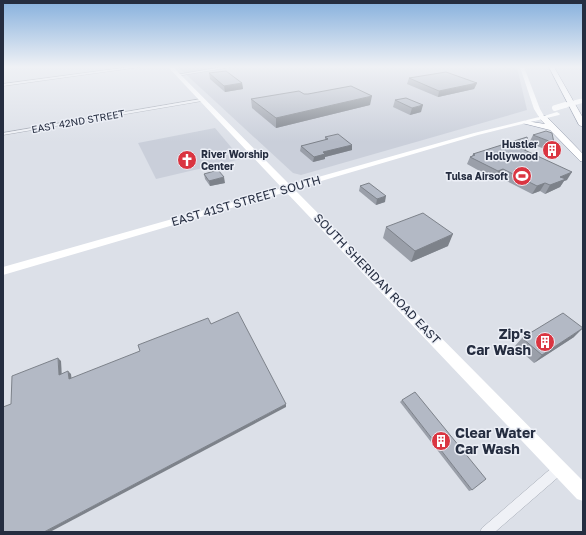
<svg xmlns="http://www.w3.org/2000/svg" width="586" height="535" font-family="'Golos Text',sans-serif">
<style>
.built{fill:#cacfda}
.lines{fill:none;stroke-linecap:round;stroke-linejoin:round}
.minor-casing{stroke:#a1a7b2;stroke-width:1}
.motorway-casing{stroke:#838ca0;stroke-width:1}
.minor{fill:#eff1f6;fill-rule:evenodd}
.secondary{fill:#fff;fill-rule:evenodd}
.motorway{fill:#fff;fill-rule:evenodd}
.secondary-bridge-far1{stroke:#fff;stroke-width:4.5}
.secondary-bridge{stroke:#fff;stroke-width:6}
.wall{fill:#9a9fa9}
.shaded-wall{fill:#7d828a}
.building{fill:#b3b9c5;stroke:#7d828a}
.labels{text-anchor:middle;stroke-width:3;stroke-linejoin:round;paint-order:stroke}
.far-street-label{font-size:10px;fill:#252d40;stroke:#eceff6}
.far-poi-label{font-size:10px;font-weight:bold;fill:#252d40;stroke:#eceff6;text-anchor:end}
.street-label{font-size:12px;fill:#252d40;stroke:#eceff6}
.near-poi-label{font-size:14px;font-weight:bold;fill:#252d40;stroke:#eceff6;text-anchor:end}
</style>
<rect width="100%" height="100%" fill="#dce0e8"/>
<g class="built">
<polygon points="178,67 517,67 527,110 301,175 293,173"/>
<polygon points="215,128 241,159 156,179 138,143"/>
</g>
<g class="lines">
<defs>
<g id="minor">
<polygon points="129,67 140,67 3,86 3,84"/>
<polygon points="222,67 231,67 177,76 176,75"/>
<polygon points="201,99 202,101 3,135 3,133"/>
<polygon points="559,463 563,465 565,469 563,473 495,532 480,532 482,528 555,465"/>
</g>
<g id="motorway">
<polygon points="549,67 554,67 583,118 583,127 579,125"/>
<polygon points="540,116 546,116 583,154 583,162 580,161 550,130 522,123 526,121 545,124 539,118"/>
</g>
</defs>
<use href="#minor" class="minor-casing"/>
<use href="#motorway" class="motorway-casing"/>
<use href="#minor" class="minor"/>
<polygon class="secondary" points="168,67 173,67 290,185 474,133 539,117 534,109 520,67 524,67 540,109 544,116 557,112 560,114 559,115 478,135 294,189 583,481 583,501 577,499 286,192 3,275 3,267 282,188"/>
<use href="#motorway" class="motorway"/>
<polyline class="secondary-bridge-far1" points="562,106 581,101"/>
<polyline class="secondary-bridge" points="555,108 565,105"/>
</g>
<g class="wall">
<polygon points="209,73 242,83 243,89 225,92 210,79"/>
<polygon points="409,78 477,83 474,89 438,97 407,84"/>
<polygon points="304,94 370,105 276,128 252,108 251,99"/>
<polygon points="395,100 421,112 410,115 393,107"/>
<polygon points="533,135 554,143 550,151 529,143"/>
<polygon points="325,137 352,150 325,157 325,159 313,162 300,151 301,146 325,140"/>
<polygon points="529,143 525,150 567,180 564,181 560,187 545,194 540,191 532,194 499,177 494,179 467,164 470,157 472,156 473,154"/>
<polygon points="204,174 225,183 210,186 205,179"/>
<polygon points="360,186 385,202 376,205 359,191"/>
<polygon points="386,227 448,246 411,262 383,238"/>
<polygon points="574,337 534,363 515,346 522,338"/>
<polygon points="402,400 472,490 469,491 400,402"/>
</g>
<g class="shaded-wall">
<polygon points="242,83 243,89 225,92 224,86"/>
<polygon points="477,83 474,89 438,97 439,91"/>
<polygon points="372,96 370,105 276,128 276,118"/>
<polygon points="423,105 421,112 410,115 412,108"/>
<polygon points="529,143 525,151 518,147"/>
<polygon points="352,145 352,150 325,157 325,159 313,162 314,157 323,152"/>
<polygon points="503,169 499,177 494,179 498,171"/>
<polygon points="572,172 567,180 564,181 560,187 545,194 550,185 560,177"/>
<polygon points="224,177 225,183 210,186 209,181"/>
<polygon points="545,183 540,191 532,194 537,186"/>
<polygon points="386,196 385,202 376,205 377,199"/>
<polygon points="453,234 448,246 411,262 415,251"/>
<polygon points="583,328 574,337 534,363 542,355"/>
<polygon points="58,358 61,361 62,378 59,375"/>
<polygon points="68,371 71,374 72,382 69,379"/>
<polygon points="286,404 286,407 50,532 44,532"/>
</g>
<g class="building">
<polygon points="226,71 242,83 224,86 209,73"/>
<polygon points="446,72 477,83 439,91 409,78"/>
<polygon points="351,86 372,96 276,118 251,99 299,91 304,94 308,94"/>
<polygon points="406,98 423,105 412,108 395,100"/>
<polygon points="546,131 552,133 554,143 533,135"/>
<polygon points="338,134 352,145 323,152 325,154 314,157 301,146 328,139 325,137"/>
<polygon points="527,137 529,143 518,147 572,172 560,177 566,179 550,185 545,183 537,186 503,169 498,171 470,157 475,155 473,154"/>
<polygon points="218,170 224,177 209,181 204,174"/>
<polygon points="369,183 386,196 377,199 360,186"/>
<polygon points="423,213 453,234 415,251 386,227"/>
<polygon points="238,312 286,404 44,532 3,532 3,407 11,404 12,376 58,358 59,375 68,371 69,379 140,351 138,345 208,318 211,324"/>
<polygon points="563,313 583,328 542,355 522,338"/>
<polygon points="415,392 486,479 472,490 402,400"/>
</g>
<linearGradient id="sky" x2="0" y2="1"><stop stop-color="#86b0dd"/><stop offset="0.47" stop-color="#eff1f5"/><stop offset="1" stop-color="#eff1f5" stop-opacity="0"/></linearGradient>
<rect width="586" height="142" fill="url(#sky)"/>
<defs>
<symbol id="building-disc" viewBox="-11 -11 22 22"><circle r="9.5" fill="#da3541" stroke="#eceff6"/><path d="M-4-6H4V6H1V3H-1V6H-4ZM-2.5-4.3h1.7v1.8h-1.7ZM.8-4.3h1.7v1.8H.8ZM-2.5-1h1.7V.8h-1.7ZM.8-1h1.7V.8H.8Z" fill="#fff"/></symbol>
<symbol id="church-disc" viewBox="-11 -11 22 22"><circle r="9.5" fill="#da3541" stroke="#eceff6"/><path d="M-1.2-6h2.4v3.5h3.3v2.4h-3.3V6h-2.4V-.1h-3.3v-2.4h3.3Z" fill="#fff"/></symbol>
<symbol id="stadium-disc" viewBox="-11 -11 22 22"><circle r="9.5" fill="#da3541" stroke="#eceff6"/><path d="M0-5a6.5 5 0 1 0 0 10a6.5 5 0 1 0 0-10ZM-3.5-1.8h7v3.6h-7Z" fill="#fff"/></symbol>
</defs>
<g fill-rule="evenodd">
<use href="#building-disc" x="541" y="139" width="22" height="22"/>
<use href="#church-disc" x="176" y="149" width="22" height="22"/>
<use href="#stadium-disc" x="511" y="165" width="22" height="22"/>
<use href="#building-disc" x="534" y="331" width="22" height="22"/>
<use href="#building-disc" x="430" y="430" width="22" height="22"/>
</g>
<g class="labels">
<g class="far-street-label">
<text transform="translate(78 121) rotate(-10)" y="4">EAST 42ND STREET</text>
</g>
<g class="far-poi-label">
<text x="538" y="148">Hustler<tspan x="538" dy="12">Hollywood</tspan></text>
<text x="201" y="158" text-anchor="start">River Worship<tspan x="201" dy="12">Center</tspan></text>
<text x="508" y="180">Tulsa Airsoft</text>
</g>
<g class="street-label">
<text transform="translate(246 201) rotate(-16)" y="4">EAST 41ST STREET SOUTH</text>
<text transform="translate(377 279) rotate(46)" y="4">SOUTH SHERIDAN ROAD EAST</text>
</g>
<g class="near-poi-label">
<text x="531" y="339">Zip's<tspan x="531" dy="16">Car Wash</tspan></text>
<text x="455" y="438" text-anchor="start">Clear Water<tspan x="455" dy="16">Car Wash</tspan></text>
</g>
</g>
<rect width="586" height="535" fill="none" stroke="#252d40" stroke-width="8"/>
</svg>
